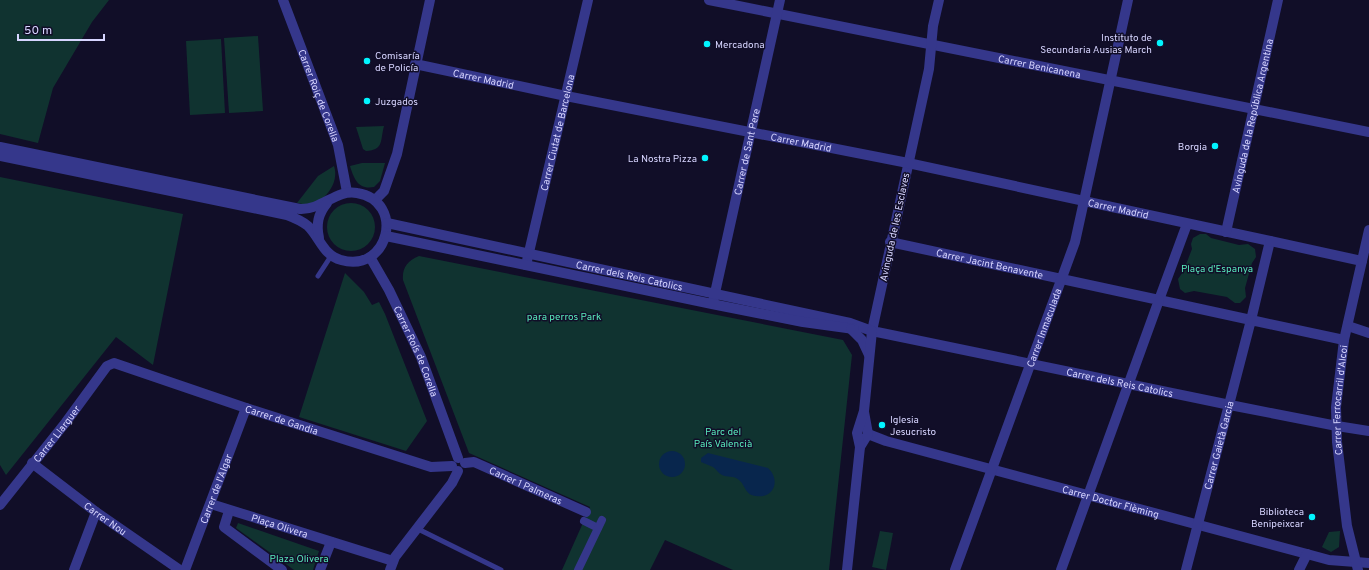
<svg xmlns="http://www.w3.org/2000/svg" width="1369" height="570" font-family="Overpass,sans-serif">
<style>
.green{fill:#103330}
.water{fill:#08264d}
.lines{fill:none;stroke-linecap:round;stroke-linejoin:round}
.service{stroke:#35378b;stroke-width:5}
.pedestrian{stroke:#35378b;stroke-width:8}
.minor{stroke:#35378b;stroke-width:10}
.tertiary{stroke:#35378b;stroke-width:10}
.poi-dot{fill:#01f5ff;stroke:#110e28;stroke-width:1.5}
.labels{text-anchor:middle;stroke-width:3;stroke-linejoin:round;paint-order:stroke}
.poi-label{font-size:10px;fill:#d7d5ff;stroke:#110e28;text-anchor:end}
.street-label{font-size:10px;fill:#d7d5ff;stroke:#110e28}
.park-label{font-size:10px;fill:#58e9bb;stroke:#110e28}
</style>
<rect width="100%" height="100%" fill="#110e28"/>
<g class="green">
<polygon points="0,0 109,0 92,22 53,88 38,143 0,134"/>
<polygon points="258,36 263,111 229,113 224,38"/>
<polygon points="221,39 225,113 190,115 186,41"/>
<path d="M384,126C380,141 384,150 366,151L363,149L356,127Z"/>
<path d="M362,163H385L380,181L374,187C358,190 354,179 350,166Z"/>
<path d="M334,166C340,183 324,204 306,205C304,205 300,203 297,203L318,176Z"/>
<polygon points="0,177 183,214 153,365 116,337 6,475 0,465"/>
<circle cx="351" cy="227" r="24"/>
<polygon points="1200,234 1206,234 1211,238 1239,245 1248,244 1255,249 1256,257 1252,263 1245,288 1246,297 1240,303 1235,303 1227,297 1194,291 1185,293 1180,289 1178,279 1183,272 1192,249 1191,244 1193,238"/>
<path d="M419,256L843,340L852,355L829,570H733L665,540L650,570H562L590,507L469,453L403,280C402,268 407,261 419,256Z"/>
<polygon points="345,273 364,292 372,305 379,302 385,314 427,421 406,451 299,417"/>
<polygon points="238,523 319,551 313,570 294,570 236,528"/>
<polygon points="880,531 893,533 886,570 872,567"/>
<polygon points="1340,531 1339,547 1331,552 1322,547 1329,532"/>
</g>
<g class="water">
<circle cx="672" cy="464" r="13"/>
<path d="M708,453L768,468C781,480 774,499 756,496C745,495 746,486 739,480C734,475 727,478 722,475C718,473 716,469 713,467C709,465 705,464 701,462V458Z"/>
</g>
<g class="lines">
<g class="service">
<polyline points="318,276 331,256"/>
<polyline points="418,529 501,570"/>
</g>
<g class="pedestrian">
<polyline points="584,521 598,528"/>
<polyline points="578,570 602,520"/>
</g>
<g class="minor">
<path id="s1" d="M283,0L338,145L347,192"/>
<path id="s2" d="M709,0L1369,132"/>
<path id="s3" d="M939,0L933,26L929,69L872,331L1230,405L1337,426L1369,431"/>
<path id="s4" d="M415,64L566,96L908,163L1270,241L1251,320L1159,300L1187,224"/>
<polyline points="375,200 384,191 397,154 430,0"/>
<path id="s5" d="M1226,232L1278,0"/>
<polyline points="1270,241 1362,261"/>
<path id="s6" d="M890,242L1159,300L1061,570"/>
<path id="s7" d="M370,257L389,290L421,357L458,458"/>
<path id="s8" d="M526,265L588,0"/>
<path id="s9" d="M713,302L780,0"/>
<polyline points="1348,326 1369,333"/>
<path id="s10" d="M868,434L886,441L1307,554L1329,560L1369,563"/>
<path id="s11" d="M32,463L96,512L180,570"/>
<path id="s12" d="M465,463L474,462L586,512"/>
<path id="s13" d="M211,504L393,561"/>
<path id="s14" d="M0,505L66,422L107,366L114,363L246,408L431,467L452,466"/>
<polyline points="229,511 224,527 282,570"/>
<polyline points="74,570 96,512"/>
<path id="s15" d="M185,570L246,408"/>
<polyline points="320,570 331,542"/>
<polyline points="390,570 395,557 452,483 458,471"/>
<path id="s16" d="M955,570L1075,242L1128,0"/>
<path id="s17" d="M1186,570L1251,320L1344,340"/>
<polyline points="1299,570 1307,554"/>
<path id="s18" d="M1358,570L1347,526L1337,442L1336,407L1344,340L1369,230"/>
</g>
<g class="tertiary">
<path d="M0,147L300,209C322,210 336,189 357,193C406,201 389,274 341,260C324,256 320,238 308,226C302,221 295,218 287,215L0,156"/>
<path id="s19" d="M387,223L850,323L872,331"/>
<polyline points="386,236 712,304 803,322 854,329"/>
<path d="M319,238C316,224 318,214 327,203"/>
<polyline points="851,329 862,340 869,355"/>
<polyline points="860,447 868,434 864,412"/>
<polyline points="847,570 860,447 857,433 864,411 872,331"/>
</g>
</g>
<g class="poi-dot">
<circle cx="1160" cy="43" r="4"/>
<circle cx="707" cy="44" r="4"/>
<circle cx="367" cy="61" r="4"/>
<circle cx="367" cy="101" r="4"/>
<circle cx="1215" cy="146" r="4"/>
<circle cx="705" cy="158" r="4"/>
<circle cx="882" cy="425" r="4"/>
<circle cx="1312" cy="517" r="4"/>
</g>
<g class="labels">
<g class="poi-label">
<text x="1152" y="41">Instituto de<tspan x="1152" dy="12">Secundaria Ausias March</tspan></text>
<text x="715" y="48" text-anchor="start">Mercadona</text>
<text x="375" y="59" text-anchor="start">Comisaría<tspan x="375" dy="12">de Policía</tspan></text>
<text x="375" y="105" text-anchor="start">Juzgados</text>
<text x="1207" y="150">Borgia</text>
<text x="697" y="162">La Nostra Pizza</text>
<text x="890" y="423" text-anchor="start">Iglesia<tspan x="890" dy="12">Jesucristo</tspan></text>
<text x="1304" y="515">Biblioteca<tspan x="1304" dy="12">Benipeixcar</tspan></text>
</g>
<g class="street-label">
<text dy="4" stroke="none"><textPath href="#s2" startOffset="337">Carrer Benicanena</textPath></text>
<text dy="4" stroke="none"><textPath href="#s4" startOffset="70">Carrer Madrid</textPath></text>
<text dy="4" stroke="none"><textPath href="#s1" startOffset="102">Carrer Roiç de Corella</textPath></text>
<text dy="4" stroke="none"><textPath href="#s5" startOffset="119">Avinguda de la República Argentina</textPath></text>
<text dy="4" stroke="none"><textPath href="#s8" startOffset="136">Carrer Ciutat de Barcelona</textPath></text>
<text dy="4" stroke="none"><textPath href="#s4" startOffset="394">Carrer Madrid</textPath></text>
<text dy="4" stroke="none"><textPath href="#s9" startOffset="154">Carrer de Sant Pere</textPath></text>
<text dy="4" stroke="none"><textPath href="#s4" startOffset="718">Carrer Madrid</textPath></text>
<text transform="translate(894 227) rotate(-78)" y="4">Avinguda de les Esclaves</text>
<text dy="4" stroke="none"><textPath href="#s6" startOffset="102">Carrer Jacint Benavente</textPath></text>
<text dy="4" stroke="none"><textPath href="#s19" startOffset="248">Carrer dels Reis Catolics</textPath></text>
<text dy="4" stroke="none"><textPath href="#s16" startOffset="258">Carrer Inmaculada</textPath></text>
<text dy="4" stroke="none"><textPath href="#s7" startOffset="105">Carrer Roís de Corella</textPath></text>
<text dy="4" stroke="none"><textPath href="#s3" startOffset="591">Carrer dels Reis Catolics</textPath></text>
<text dy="4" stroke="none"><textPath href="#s18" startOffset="172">Carrer Ferrocarril d'Alcoi</textPath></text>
<text dy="4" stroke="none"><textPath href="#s14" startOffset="360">Carrer de Gandia</textPath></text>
<text dy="4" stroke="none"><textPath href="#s14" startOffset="91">Carrer Llarguer</textPath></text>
<text dy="4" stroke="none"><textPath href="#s17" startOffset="129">Carrer Gaietà Garcia</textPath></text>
<text dy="4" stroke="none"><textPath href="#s12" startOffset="66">Carrer 1 Palmeras</textPath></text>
<text dy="4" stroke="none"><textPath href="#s15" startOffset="87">Carrer de l'Algar</textPath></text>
<text dy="4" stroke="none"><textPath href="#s10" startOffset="252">Carrer Doctor Flèming</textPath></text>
<text dy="4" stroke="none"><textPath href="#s11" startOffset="92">Carrer Nou</textPath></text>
<text dy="4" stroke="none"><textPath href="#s13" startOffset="72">Plaça Olivera</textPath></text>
</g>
<g class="park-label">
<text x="1217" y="272">Plaça d'Espanya</text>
<text x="564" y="320">para perros Park</text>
<text x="723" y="435">Parc del<tspan x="723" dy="12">País Valencià</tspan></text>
<text x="299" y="562">Plaza Olivera</text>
</g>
</g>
<path d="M18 34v6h86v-6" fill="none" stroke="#d7d5ff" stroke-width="2"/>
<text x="24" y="34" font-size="12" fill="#d7d5ff" stroke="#110e28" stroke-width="3" paint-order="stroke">50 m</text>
</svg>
